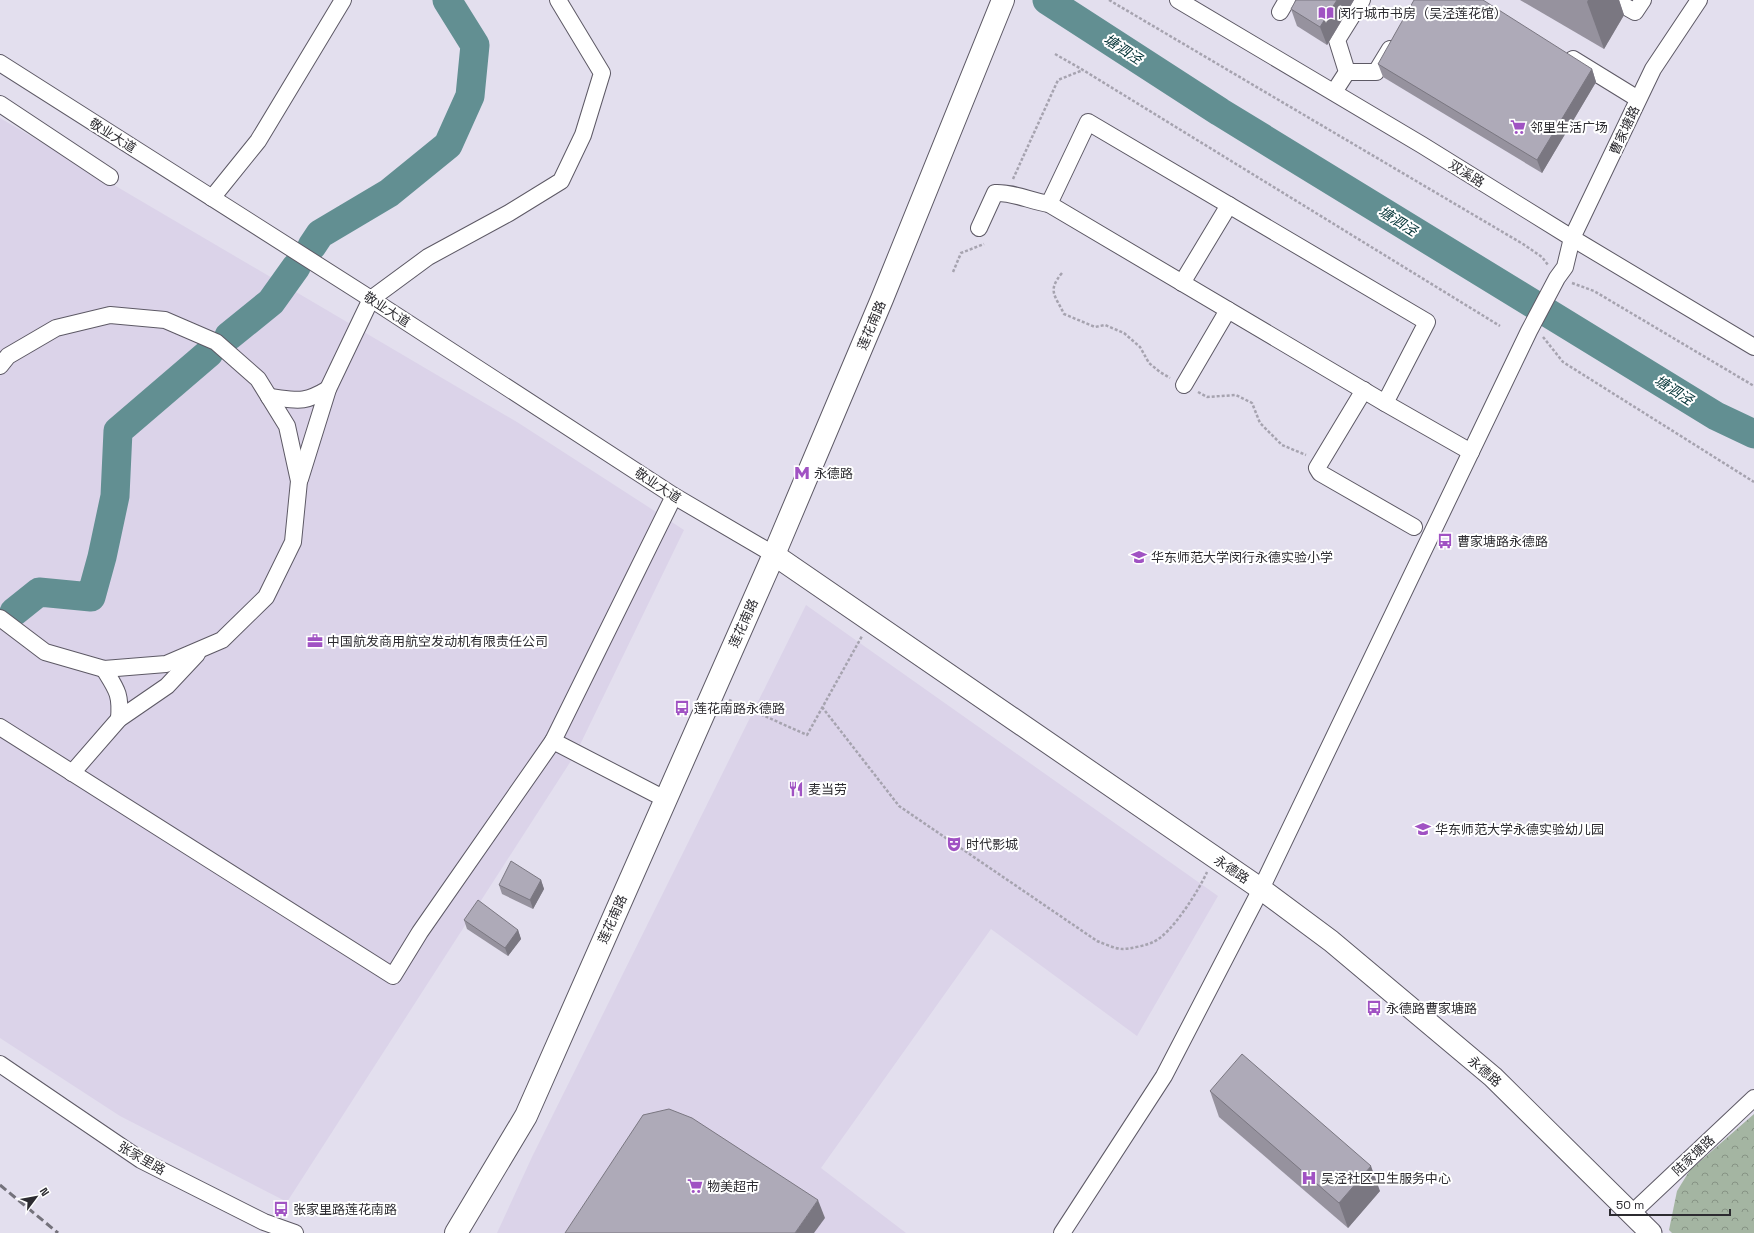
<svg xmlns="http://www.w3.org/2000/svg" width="1754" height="1233" font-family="'Space Grotesk','Noto Sans SC',sans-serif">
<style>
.commercial{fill:#dbd3e9}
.forest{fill:url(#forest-crowns)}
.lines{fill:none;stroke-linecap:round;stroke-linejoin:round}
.river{stroke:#628f92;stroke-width:29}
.minor-casing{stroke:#5d5965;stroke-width:18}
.tertiary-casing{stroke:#5d5965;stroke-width:23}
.primary-casing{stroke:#5d5965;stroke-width:24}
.path{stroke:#a6a3af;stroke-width:2.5;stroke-dasharray:3 2;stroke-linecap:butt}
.minor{stroke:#fff;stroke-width:16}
.tertiary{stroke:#fff;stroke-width:21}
.primary{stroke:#fff;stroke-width:22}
.rail{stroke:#74727b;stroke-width:3;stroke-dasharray:8 4;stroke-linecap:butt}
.wall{fill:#96929e}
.shaded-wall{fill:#7a7781}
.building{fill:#aeaab8;stroke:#7a7781}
.labels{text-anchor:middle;stroke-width:4;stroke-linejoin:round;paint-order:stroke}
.poi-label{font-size:13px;fill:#2c2b30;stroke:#fff;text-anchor:start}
.street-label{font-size:13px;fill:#2c2b30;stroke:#fff}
.water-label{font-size:14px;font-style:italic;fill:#013134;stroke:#fff}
</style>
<defs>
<pattern id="forest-crowns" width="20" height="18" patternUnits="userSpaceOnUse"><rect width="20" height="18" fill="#a4b5a2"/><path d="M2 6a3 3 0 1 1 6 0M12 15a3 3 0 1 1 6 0" fill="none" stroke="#869384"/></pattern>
</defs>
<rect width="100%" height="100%" fill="#e3dfee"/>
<g class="commercial">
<polygon points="0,118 517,422 684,530 576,753 287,1202 120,1116 0,1038"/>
<polygon points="806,605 1218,896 1137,1036 991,929 821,1168 906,1233 497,1233 532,1157"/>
</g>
<polygon class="forest" points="1754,1114 1754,1233 1672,1233 1669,1230 1677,1191 1690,1170"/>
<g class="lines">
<g class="river">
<polyline points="1047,0 1220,112 1716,416 1754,434"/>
<polyline points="312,246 320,234 389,193 448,145 470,96 475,45 447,0"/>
<polyline points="229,336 271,302 296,267"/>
<polyline points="14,612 39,592 91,597 102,557 115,496 118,431 209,353"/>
</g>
<defs>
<g id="minor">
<polyline points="1178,0 1422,145 1572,238 1754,347"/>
<polyline points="1614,0 1635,12 1643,0"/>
<polyline points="1280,12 1287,0"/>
<polyline points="1573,59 1638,99"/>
<polyline points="0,63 371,299 674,496 773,554"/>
<polyline points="1347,72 1376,72 1390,49"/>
<polyline points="1334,92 1347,72 1337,40 1362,0"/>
<polyline points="0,104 110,177"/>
<polyline points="212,198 258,141 343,0"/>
<polyline points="1049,204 1088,122 1427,322 1385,403"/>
<path d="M979,228L995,193C1013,192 1030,201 1049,204L1385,403L1471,452"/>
<polyline points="1182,283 1229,205"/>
<polyline points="0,366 8,356 56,328 110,315 165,320 216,342 258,379 287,426 299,481 293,542 266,597 222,640 166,664 104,669 45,652 0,618"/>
<polyline points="1184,385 1228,310"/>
<polyline points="1364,390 1317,468 1320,473 1414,527"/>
<path d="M269,397C297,400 303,404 328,389"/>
<polyline points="300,479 328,389 371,299 428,257 509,213 561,181 583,135 602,73 558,0"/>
<path d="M104,669C117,690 121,694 119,719"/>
<polyline points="0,727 393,976 420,932 553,741"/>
<polyline points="72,773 119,719 167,686 197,654"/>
<polyline points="665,799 553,741 674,496"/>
<polyline points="0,1064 141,1160 264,1222 295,1233"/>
<polyline points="1632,1213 1754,1098"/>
<polyline points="1062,1233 1164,1076 1261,889 1529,331 1557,278 1565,267 1572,238 1653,69 1699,0"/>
</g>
<polyline id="tertiary" points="773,554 1261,889 1331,941 1493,1077 1651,1233"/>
<polyline id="primary" points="456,1233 526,1116 775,552 882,299 1003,0"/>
</defs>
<use href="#minor" class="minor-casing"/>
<use href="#tertiary" class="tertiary-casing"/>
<use href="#primary" class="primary-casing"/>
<g class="path">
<polyline points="1109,0 1523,244 1542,257 1548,265"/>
<polyline points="1055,54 1083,70 1500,326"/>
<polyline points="1013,179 1058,80 1083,70"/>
<polyline points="953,272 961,253 984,244"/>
<path d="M1062,273C1047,291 1055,295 1064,314L1095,327L1105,325L1124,333L1140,347L1149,363L1160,372L1170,378"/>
<polyline points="1572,283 1594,291 1754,386"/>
<polyline points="1543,337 1563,362 1754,482"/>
<polyline points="1198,392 1207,397 1236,395 1252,403 1260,423 1282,445 1306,455"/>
<polyline points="729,700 807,735 862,636"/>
<path d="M822,707L899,806L1097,941C1105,944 1115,949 1123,949C1129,949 1148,945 1153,942C1171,935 1199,890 1207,872"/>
</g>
<use href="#minor" class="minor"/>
<use href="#tertiary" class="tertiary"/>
<use href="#primary" class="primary"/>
<polyline class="rail" points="0,1185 58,1233"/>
</g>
<g class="wall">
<polygon points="1296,0 1354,0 1327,45 1297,26 1291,9"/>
<polygon points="1520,0 1619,0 1624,15 1604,49"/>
<polygon points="1378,64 1592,69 1596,82 1542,173 1383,77"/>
<polygon points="541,880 544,889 533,909 502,894 499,885"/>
<polygon points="464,920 518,930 521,939 508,956 467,929"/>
<polygon points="1210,1091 1380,1191 1348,1228 1219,1117"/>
</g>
<g class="shaded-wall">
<polygon points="1337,0 1354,0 1327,45 1320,27"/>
<polygon points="1588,0 1619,0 1624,15 1604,49 1587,2"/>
<polygon points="1592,69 1596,82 1542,173 1537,160"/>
<polygon points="541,880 544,889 533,909 530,900"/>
<polygon points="518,930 521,939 508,956 505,948"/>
<polygon points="1371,1166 1380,1191 1348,1228 1339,1203"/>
<polygon points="818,1200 825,1218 814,1233 795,1233"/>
</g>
<g class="building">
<polygon points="1296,0 1337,0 1320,27 1291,9"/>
<polygon points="1414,0 1483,0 1592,69 1537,160 1378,64"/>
<polygon points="511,861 541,880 530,900 499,885"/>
<polygon points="478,900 518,930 505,948 464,920"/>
<polygon points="1242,1054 1371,1166 1339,1203 1210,1091"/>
<polygon points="669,1109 692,1118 818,1200 795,1233 565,1233 643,1115"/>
</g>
<defs>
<symbol id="library-bare" viewBox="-9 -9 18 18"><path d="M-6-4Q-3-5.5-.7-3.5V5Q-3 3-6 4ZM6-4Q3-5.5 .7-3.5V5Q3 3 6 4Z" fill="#a052c3" stroke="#fff" stroke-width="2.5" paint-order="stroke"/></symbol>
<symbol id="supermarket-bare" viewBox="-9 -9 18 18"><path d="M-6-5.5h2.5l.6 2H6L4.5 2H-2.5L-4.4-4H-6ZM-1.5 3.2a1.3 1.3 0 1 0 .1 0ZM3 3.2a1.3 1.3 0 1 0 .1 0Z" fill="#a052c3" stroke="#fff" stroke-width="2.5" paint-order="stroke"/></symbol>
<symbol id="metro-bare" viewBox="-9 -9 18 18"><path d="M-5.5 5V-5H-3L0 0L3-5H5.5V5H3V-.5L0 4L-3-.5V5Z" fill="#a052c3" stroke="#fff" stroke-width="2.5" paint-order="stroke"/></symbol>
<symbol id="bus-bare" viewBox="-9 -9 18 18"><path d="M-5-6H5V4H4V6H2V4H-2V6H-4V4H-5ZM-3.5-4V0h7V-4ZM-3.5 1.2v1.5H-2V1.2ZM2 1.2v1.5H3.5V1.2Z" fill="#a052c3" stroke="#fff" stroke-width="2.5" paint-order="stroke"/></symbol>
<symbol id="school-bare" viewBox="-9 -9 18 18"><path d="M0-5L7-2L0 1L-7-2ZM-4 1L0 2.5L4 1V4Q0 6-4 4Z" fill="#a052c3" stroke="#fff" stroke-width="2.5" paint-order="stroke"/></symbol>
<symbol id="office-bare" viewBox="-9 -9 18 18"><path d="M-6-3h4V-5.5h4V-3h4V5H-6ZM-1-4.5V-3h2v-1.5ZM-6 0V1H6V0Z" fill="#a052c3" stroke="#fff" stroke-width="2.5" paint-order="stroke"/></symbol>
<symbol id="restaurant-bare" viewBox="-9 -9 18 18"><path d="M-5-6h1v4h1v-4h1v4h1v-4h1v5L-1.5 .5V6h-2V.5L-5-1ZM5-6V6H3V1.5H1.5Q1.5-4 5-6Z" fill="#a052c3" stroke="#fff" stroke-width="2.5" paint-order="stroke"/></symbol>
<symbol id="theatre-bare" viewBox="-9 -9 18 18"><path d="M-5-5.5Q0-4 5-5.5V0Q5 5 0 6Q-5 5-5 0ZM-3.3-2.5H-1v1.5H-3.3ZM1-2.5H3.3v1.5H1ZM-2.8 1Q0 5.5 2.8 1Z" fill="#a052c3" stroke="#fff" stroke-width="2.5" paint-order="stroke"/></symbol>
<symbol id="hospital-bare" viewBox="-9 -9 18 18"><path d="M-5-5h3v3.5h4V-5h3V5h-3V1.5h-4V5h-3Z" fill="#a052c3" stroke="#fff" stroke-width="2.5" paint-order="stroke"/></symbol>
</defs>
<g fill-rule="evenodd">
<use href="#library-bare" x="1315" y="2" width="22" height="22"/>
<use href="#supermarket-bare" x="1507" y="116" width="22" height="22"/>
<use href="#metro-bare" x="791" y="462" width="22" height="22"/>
<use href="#bus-bare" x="1434" y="530" width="22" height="22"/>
<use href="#school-bare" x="1128" y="546" width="22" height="22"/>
<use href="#office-bare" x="304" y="630" width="22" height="22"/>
<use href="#bus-bare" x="671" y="697" width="22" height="22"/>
<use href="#restaurant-bare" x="785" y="778" width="22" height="22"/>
<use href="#school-bare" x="1412" y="818" width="22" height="22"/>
<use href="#theatre-bare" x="943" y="833" width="22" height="22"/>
<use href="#bus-bare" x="1363" y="997" width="22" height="22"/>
<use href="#hospital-bare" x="1298" y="1167" width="22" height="22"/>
<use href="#supermarket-bare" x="684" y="1175" width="22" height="22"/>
<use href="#bus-bare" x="270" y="1198" width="22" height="22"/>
</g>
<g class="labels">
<g class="poi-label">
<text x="1338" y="18">闵行城市书房（吴泾莲花馆）</text>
<text x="1530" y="132">邻里生活广场</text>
<text x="814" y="478">永德路</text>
<text x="1457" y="546">曹家塘路永德路</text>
<text x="1151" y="562">华东师范大学闵行永德实验小学</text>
<text x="327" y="646">中国航发商用航空发动机有限责任公司</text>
<text x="694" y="713">莲花南路永德路</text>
<text x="808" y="794">麦当劳</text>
<text x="1435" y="834">华东师范大学永德实验幼儿园</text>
<text x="966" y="849">时代影城</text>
<text x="1386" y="1013">永德路曹家塘路</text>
<text x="1321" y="1183">吴泾社区卫生服务中心</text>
<text x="707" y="1191">物美超市</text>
<text x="293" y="1214">张家里路莲花南路</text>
</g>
<g class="street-label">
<text transform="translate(1624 130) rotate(-65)" y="5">曹家塘路</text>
<text transform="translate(113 135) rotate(32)" y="5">敬业大道</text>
<text transform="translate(1467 173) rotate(32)" y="5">双溪路</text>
<text transform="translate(387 309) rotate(33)" y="5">敬业大道</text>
<text transform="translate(871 325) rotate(-67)" y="5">莲花南路</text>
<text transform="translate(658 485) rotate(33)" y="5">敬业大道</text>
<text transform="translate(743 623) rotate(-66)" y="5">莲花南路</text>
<text transform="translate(1232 869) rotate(34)" y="5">永德路</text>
<text transform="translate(612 919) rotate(-66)" y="5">莲花南路</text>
<text transform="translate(1485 1071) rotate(41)" y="5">永德路</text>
<text transform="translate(1693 1155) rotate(-43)" y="5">陆家塘路</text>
<text transform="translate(142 1158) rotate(30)" y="5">张家里路</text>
</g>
<g class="water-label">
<text transform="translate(1123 49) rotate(33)" y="5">塘泗泾</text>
<text transform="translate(1398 221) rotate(32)" y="5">塘泗泾</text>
<text transform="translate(1674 390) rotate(32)" y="5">塘泗泾</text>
</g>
</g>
<g transform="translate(36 1197) rotate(58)" stroke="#ffffff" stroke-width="3" paint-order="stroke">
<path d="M0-3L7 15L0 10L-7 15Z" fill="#2c2b30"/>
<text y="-6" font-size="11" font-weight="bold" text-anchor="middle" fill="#2c2b30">N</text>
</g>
<path d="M1610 1209v6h120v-6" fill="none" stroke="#2c2b30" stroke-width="2"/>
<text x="1616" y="1209" font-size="12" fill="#2c2b30" stroke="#ffffff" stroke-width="3" paint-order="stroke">50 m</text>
</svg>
